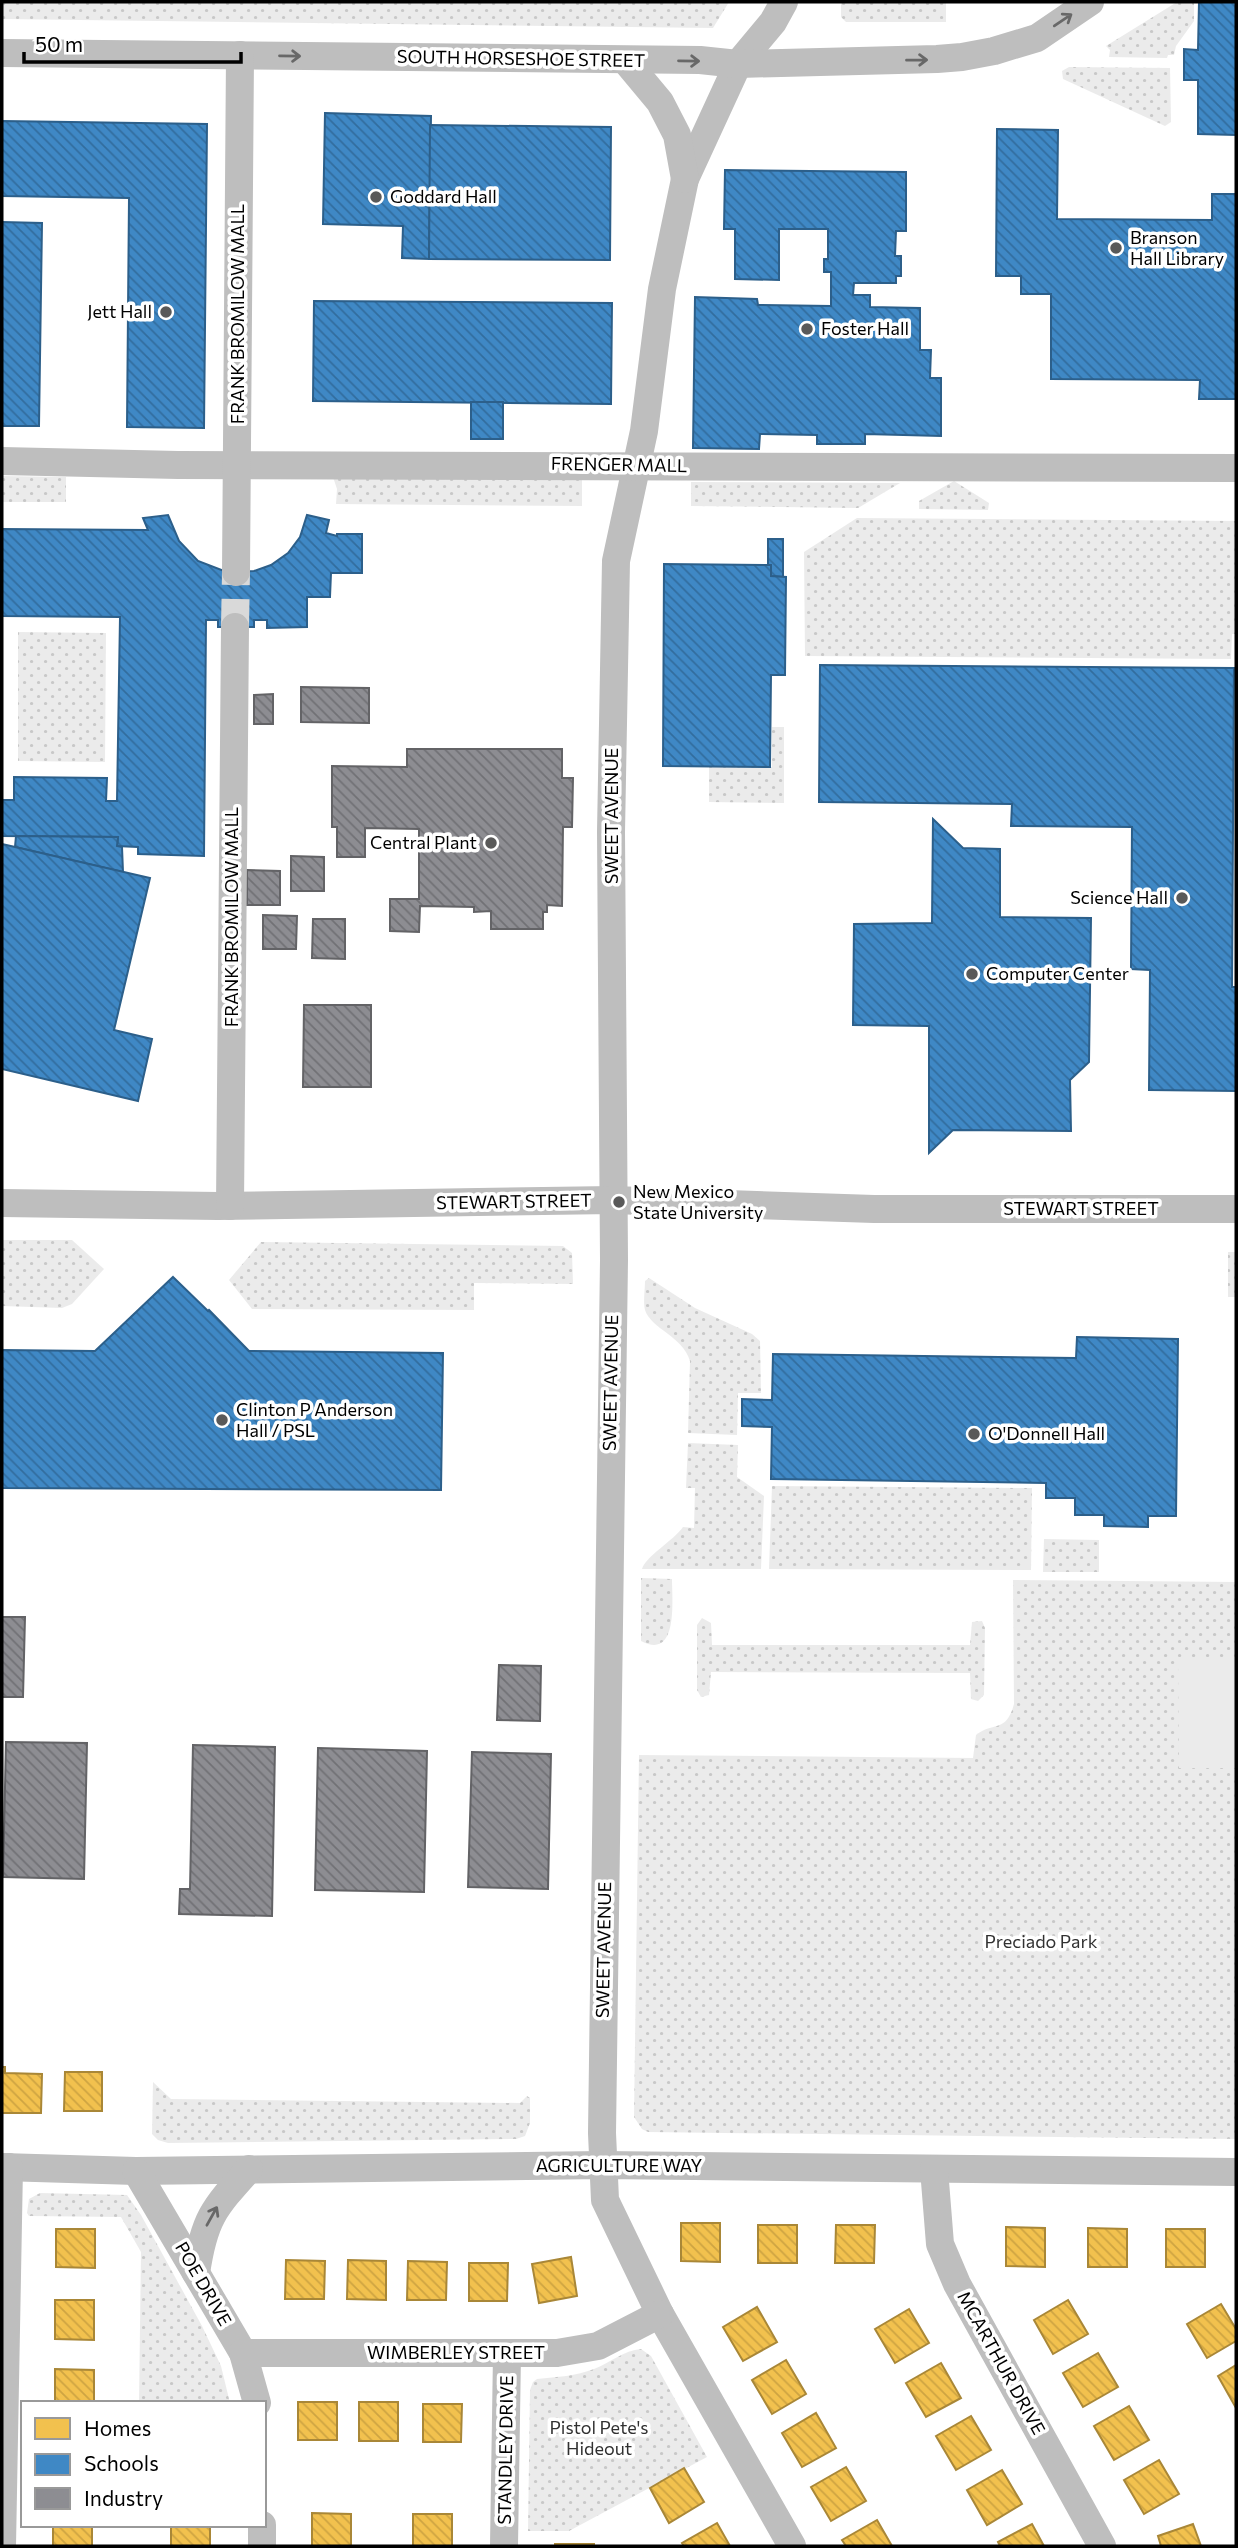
<svg xmlns="http://www.w3.org/2000/svg" width="1238" height="2548" font-family="Commissioner,sans-serif">
<style>
.green{fill:url(#green-dots)}
.pitch{fill:#ebebeb}
.homes{fill:url(#homes-back-hatch);stroke:#a98737;stroke-width:2}
.schools{fill:url(#schools-back-hatch);stroke:#2c5f8a;stroke-width:2}
.industry{fill:url(#industry-back-hatch);stroke:#636366;stroke-width:2}
.lines{fill:none;stroke-linecap:round;stroke-linejoin:round}
.minor-tunnel{stroke:#d9d9d9;stroke-width:28;stroke-dasharray:28 14;stroke-linecap:butt}
.minor{stroke:#bebebe;stroke-width:28}
.oneway{stroke:#686868}
.poi-dot{fill:#595959;stroke:#fff;stroke-width:2.5}
.labels{text-anchor:middle;stroke-width:7;stroke-linejoin:round;paint-order:stroke}
.street-label{font-size:18px;fill:#000;stroke:#fff}
.poi-label{font-size:18px;fill:#000;stroke:#fff;text-anchor:start}
.park-label{font-size:18px;fill:#313131;stroke:#fff}
</style>
<defs>
<pattern id="green-dots" width="8" height="8" patternUnits="userSpaceOnUse" patternTransform="scale(1.75)"><rect width="8" height="8" fill="#ebebeb"/><path d="M2 2h.1M6 6h.1" fill="none" stroke="#c8c8c8" stroke-width="1.8" stroke-linecap="round"/></pattern>
<pattern id="homes-back-hatch" width="6" height="6" patternUnits="userSpaceOnUse" patternTransform="scale(1.75)"><rect width="6" height="6" fill="#f2c14e"/><path d="M-1 5l2 2M0 0l6 6M5-1l2 2" fill="none" stroke="#cea442"/></pattern>
<pattern id="schools-back-hatch" width="6" height="6" patternUnits="userSpaceOnUse" patternTransform="scale(1.75)"><rect width="6" height="6" fill="#3f88c5"/><path d="M-1 5l2 2M0 0l6 6M5-1l2 2" fill="none" stroke="#326d9e"/></pattern>
<pattern id="industry-back-hatch" width="6" height="6" patternUnits="userSpaceOnUse" patternTransform="scale(1.75)"><rect width="6" height="6" fill="#8d8d92"/><path d="M-1 5l2 2M0 0l6 6M5-1l2 2" fill="none" stroke="#717175"/></pattern>
</defs>
<rect width="100%" height="100%" fill="#fff"/>
<g class="green">
<polygon points="2,2 729,2 713,28 2,19"/>
<polygon points="841,2 946,2 946,22 846,22 841,17"/>
<polygon points="1177,2 1194,2 1194,21 1176,46 1174,55 1168,55 1167,58 1109,57 1110,50 1106,46"/>
<polygon points="1069,67 1170,68 1171,122 1165,126 1063,79 1062,71"/>
<polygon points="2,476 66,477 66,502 2,502"/>
<polygon points="333,477 582,479 582,506 336,504 337,489"/>
<polygon points="954,481 989,503 988,510 919,509 919,501"/>
<polygon points="691,482 692,482 900,483 858,508 691,506"/>
<polygon points="857,518 1236,521 1236,634 1232,634 1231,659 805,656 804,552"/>
<polygon points="18,632 106,633 105,762 18,761"/>
<polygon points="772,727 784,727 784,803 709,802 709,767 772,767"/>
<polygon points="2,1240 72,1240 104,1269 72,1304 62,1308 2,1306"/>
<polygon points="261,1242 563,1246 572,1253 573,1284 474,1283 474,1310 252,1309 229,1280"/>
<rect x="1228" y="1252" width="8" height="45"/>
<path d="M649,1278L695,1308L752,1334L760,1341L761,1393H738L737,1435L688,1433L690,1361C683,1336 651,1329 645,1310C643,1302 645,1290 645,1281Z"/>
<path d="M688,1443L738,1445L737,1477L764,1496L761,1569H642C646,1556 673,1541 683,1527L694,1528L695,1488H686Z"/>
<polygon points="772,1486 1032,1488 1031,1570 769,1569"/>
<polygon points="1044,1539 1099,1540 1099,1572 1043,1572"/>
<path d="M641,1578L672,1579C672,1599 679,1661 641,1641Z"/>
<path d="M1013,1580L1236,1582V2139L648,2132L642,2129L634,2117L639,1755L973,1758L976,1735C993,1721 1006,1734 1014,1704Z"/>
<polygon points="702,1618 711,1623 712,1645 970,1645 972,1622 982,1621 985,1628 984,1695 978,1701 971,1699 970,1673 711,1672 709,1695 701,1697 697,1690 697,1625"/>
<polygon points="153,2082 171,2099 520,2103 527,2096 530,2098 530,2123 525,2136 516,2139 168,2143 158,2140 152,2134"/>
<polygon points="40,2193 127,2195 141,2215 202,2326 221,2366 230,2403 139,2403 141,2252 121,2217 29,2216 27,2213 29,2199"/>
<path d="M641,2349L651,2356L707,2457L569,2531H528L530,2390L533,2382L537,2379C557,2377 576,2376 594,2369C610,2363 624,2350 641,2349Z"/>
</g>
<polygon class="pitch" points="1178,1659 1236,1659 1236,1768 1179,1768"/>
<g class="homes">
<polygon points="2,2067 5,2067 5,2073 42,2074 41,2113 2,2113"/>
<polygon points="65,2072 102,2072 102,2111 64,2111"/>
<polygon points="681,2223 720,2223 720,2262 681,2261"/>
<rect x="758" y="2225" width="39" height="38"/>
<polygon points="836,2225 875,2225 874,2263 835,2263"/>
<polygon points="1006,2227 1045,2228 1045,2267 1006,2266"/>
<polygon points="1088,2228 1127,2229 1127,2267 1088,2267"/>
<polygon points="56,2229 95,2229 95,2268 56,2267"/>
<rect x="1166" y="2229" width="39" height="38"/>
<polygon points="571,2257 577,2296 539,2303 532,2264"/>
<polygon points="286,2260 325,2261 324,2299 285,2299"/>
<polygon points="348,2260 386,2261 386,2300 347,2299"/>
<polygon points="408,2261 447,2262 446,2300 407,2300"/>
<polygon points="469,2263 508,2263 507,2301 469,2301"/>
<polygon points="55,2300 94,2300 94,2340 55,2339"/>
<polygon points="1068,2300 1088,2334 1053,2354 1034,2320"/>
<polygon points="1221,2304 1236,2329 1236,2341 1207,2358 1187,2324"/>
<polygon points="757,2307 777,2342 743,2361 723,2327"/>
<polygon points="909,2309 929,2343 895,2363 875,2329"/>
<polygon points="1098,2353 1118,2387 1083,2407 1063,2373"/>
<polygon points="786,2360 806,2394 772,2414 752,2380"/>
<polygon points="941,2363 961,2398 926,2417 906,2383"/>
<polygon points="1236,2365 1236,2408 1218,2376"/>
<polygon points="55,2369 94,2370 94,2403 55,2403"/>
<rect x="298" y="2402" width="39" height="38"/>
<rect x="359" y="2402" width="39" height="39"/>
<polygon points="423,2404 462,2404 461,2442 423,2442"/>
<polygon points="1129,2406 1149,2440 1114,2460 1094,2426"/>
<polygon points="816,2413 836,2448 802,2467 782,2433"/>
<polygon points="971,2416 991,2450 956,2470 936,2436"/>
<polygon points="1159,2460 1179,2494 1144,2514 1124,2480"/>
<polygon points="846,2467 866,2501 831,2521 811,2487"/>
<polygon points="684,2468 704,2502 669,2523 650,2488"/>
<polygon points="1002,2470 1022,2504 987,2525 967,2490"/>
<polygon points="312,2513 351,2514 351,2546 312,2546"/>
<rect x="413" y="2514" width="39" height="32"/>
<polygon points="877,2520 892,2546 846,2546 842,2540"/>
<polygon points="717,2523 730,2546 684,2546 682,2543"/>
<polygon points="1032,2524 1044,2546 1000,2546 998,2542"/>
<polygon points="1193,2524 1201,2546 1161,2546 1158,2536"/>
<rect x="53" y="2525" width="39" height="21"/>
<rect x="171" y="2525" width="39" height="21"/>
<rect x="555" y="2544" width="39" height="2"/>
</g>
<g class="schools">
<polygon points="1199,2 1236,2 1236,135 1198,134 1198,80 1184,80 1184,49 1198,50"/>
<polygon points="325,113 431,116 429,259 402,258 403,226 323,224"/>
<polygon points="2,121 207,124 204,428 127,427 129,198 2,196"/>
<polygon points="430,125 611,127 610,260 429,259"/>
<polygon points="997,129 1058,130 1057,219 1212,220 1212,194 1236,194 1236,399 1199,399 1200,380 1051,379 1051,294 1021,294 1021,276 996,276"/>
<polygon points="725,170 906,172 906,231 896,231 895,256 901,256 901,276 896,276 896,283 854,283 853,295 870,295 870,307 920,308 920,350 931,350 930,378 941,378 941,436 865,434 865,444 817,444 817,435 760,434 759,449 693,448 695,297 757,299 758,305 831,306 831,272 824,272 824,259 828,259 828,229 779,229 779,280 735,279 735,229 724,229"/>
<polygon points="2,222 42,223 39,426 2,426"/>
<polygon points="314,301 612,303 611,404 313,401"/>
<rect x="471" y="402" width="32" height="37"/>
<polygon points="168,515 179,541 198,561 224,571 236,572 254,571 271,565 288,553 300,537 307,515 329,520 326,533 337,536 337,534 362,534 362,573 331,573 330,597 307,597 307,627 267,628 267,620 254,620 254,627 218,627 218,620 206,620 204,856 138,854 138,847 117,846 118,837 2,836 2,800 14,800 14,777 107,778 106,801 117,801 120,617 2,616 2,529 148,530 143,518"/>
<polygon points="768,539 783,539 783,577 771,576 771,565 768,565"/>
<polygon points="664,564 771,565 771,576 786,577 785,675 771,675 770,767 663,766"/>
<polygon points="820,665 1234,668 1232,987 1236,987 1236,1091 1149,1090 1150,970 1131,969 1132,827 1011,826 1012,804 819,802"/>
<polygon points="933,819 963,848 1000,849 1000,917 1091,918 1089,1062 1070,1080 1071,1131 953,1130 929,1153 929,1026 853,1025 854,924 932,923"/>
<polygon points="16,836 118,837 117,846 122,847 123,872 15,847"/>
<polygon points="2,844 150,878 114,1030 152,1039 138,1101 2,1069"/>
<polygon points="173,1277 208,1311 209,1310 249,1351 443,1353 441,1490 2,1488 2,1350 95,1351"/>
<polygon points="1077,1337 1178,1339 1176,1516 1148,1516 1148,1527 1104,1526 1104,1515 1075,1515 1075,1498 1046,1498 1046,1483 771,1479 772,1427 742,1426 742,1399 772,1400 773,1354 1076,1358"/>
</g>
<g class="industry">
<polygon points="301,687 369,688 369,723 301,722"/>
<polygon points="273,694 273,724 254,724 254,695"/>
<polygon points="407,749 562,749 562,778 573,778 572,827 563,827 562,906 547,905 547,912 543,912 543,929 491,929 491,911 474,912 474,907 420,906 419,932 390,931 390,899 419,899 419,829 365,828 365,857 337,857 337,827 332,827 332,766 407,767"/>
<polygon points="291,856 324,857 324,891 291,891"/>
<polygon points="247,870 280,871 280,905 247,905"/>
<polygon points="263,915 297,916 296,949 263,949"/>
<polygon points="313,919 345,919 345,959 312,958"/>
<polygon points="304,1005 371,1005 371,1087 303,1087"/>
<polygon points="2,1617 25,1617 23,1697 2,1697"/>
<polygon points="499,1665 541,1666 540,1721 497,1720"/>
<polygon points="6,1742 87,1743 84,1879 3,1877"/>
<polygon points="193,1745 275,1747 272,1916 179,1914 180,1889 190,1889"/>
<polygon points="318,1748 427,1751 424,1892 315,1890"/>
<polygon points="472,1752 551,1754 548,1889 468,1887"/>
</g>
<g class="lines">
<polyline class="minor-tunnel" points="235,627 236,572"/>
<g class="minor">
<polyline points="784,2 773,22 738,64 685,179 662,289 644,431 616,561 611,832 614,1260 602,2133 605,2200 660,2314 792,2546"/>
<polyline points="2,53 700,60 738,64 937,59 962,57 994,51 1037,38 1090,2"/>
<polyline points="625,60 660,102 677,135 685,179"/>
<polyline points="2,461 178,465 1236,468"/>
<polyline points="236,572 240,55"/>
<polyline points="2,1203 218,1206 613,1200 874,1209 1236,1209"/>
<polyline points="230,1206 235,627"/>
<polyline points="2,2167 136,2171 602,2165 1236,2172"/>
<polyline points="934,2169 940,2244 957,2284 1102,2546"/>
<polyline points="136,2171 243,2353 257,2403"/>
<path d="M196,2273C204,2219 213,2209 249,2169"/>
<polyline points="243,2353 557,2353 598,2346 660,2314"/>
<polyline points="2,2546 9,2167"/>
<polyline points="262,2546 262,2525"/>
<polyline points="504,2546 507,2354"/>
</g>
</g>
<defs><path id="oneway-shaft" d="M-6 0H5M1.5-3L5.5 0L1.5 3" fill="none" stroke-width="1.6" stroke-linecap="round" stroke-linejoin="round" transform="scale(1.75)"/></defs>
<g class="oneway">
<use href="#oneway-shaft" transform="translate(1063 20) rotate(-34)"/>
<use href="#oneway-shaft" transform="translate(290 56) rotate(1)"/>
<use href="#oneway-shaft" transform="translate(917 60) rotate(-1)"/>
<use href="#oneway-shaft" transform="translate(689 61) rotate(1)"/>
<use href="#oneway-shaft" transform="translate(212 2216) rotate(-61)"/>
</g>
<g class="poi-dot">
<circle cx="376" cy="197" r="7"/>
<circle cx="1116" cy="248" r="7"/>
<circle cx="166" cy="312" r="7"/>
<circle cx="807" cy="329" r="7"/>
<circle cx="491" cy="843" r="7"/>
<circle cx="1182" cy="898" r="7"/>
<circle cx="972" cy="974" r="7"/>
<circle cx="619" cy="1202" r="7"/>
<circle cx="222" cy="1420" r="7"/>
<circle cx="974" cy="1434" r="7"/>
</g>
<g class="labels">
<g class="street-label">
<text transform="translate(521 59) rotate(1)" y="6">SOUTH HORSESHOE STREET</text>
<text transform="translate(238 314) rotate(-90)" y="6">FRANK BROMILOW MALL</text>
<text transform="translate(619 465) rotate(1)" y="6">FRENGER MALL</text>
<text transform="translate(612 816) rotate(-90)" y="6">SWEET AVENUE</text>
<text transform="translate(232 917) rotate(-90)" y="6">FRANK BROMILOW MALL</text>
<text transform="translate(514 1202) rotate(-1)" y="6">STEWART STREET</text>
<text x="1081" y="1215">STEWART STREET</text>
<text transform="translate(611 1383) rotate(-89)" y="6">SWEET AVENUE</text>
<text transform="translate(604 1950) rotate(-89)" y="6">SWEET AVENUE</text>
<text x="619" y="2172">AGRICULTURE WAY</text>
<text transform="translate(203 2284) rotate(60)" y="6">POE DRIVE</text>
<text x="456" y="2359">WIMBERLEY STREET</text>
<text transform="translate(1001 2363) rotate(61)" y="6">MCARTHUR DRIVE</text>
<text transform="translate(506 2450) rotate(-89)" y="6">STANDLEY DRIVE</text>
</g>
<g class="poi-label">
<text x="390" y="203">Goddard Hall</text>
<text x="1130" y="244">Branson<tspan x="1130" dy="21">Hall Library</tspan></text>
<text x="152" y="318" text-anchor="end">Jett Hall</text>
<text x="821" y="335">Foster Hall</text>
<text x="477" y="849" text-anchor="end">Central Plant</text>
<text x="1168" y="904" text-anchor="end">Science Hall</text>
<text x="986" y="980">Computer Center</text>
<text x="633" y="1198">New Mexico<tspan x="633" dy="21">State University</tspan></text>
<text x="236" y="1416">Clinton P Anderson<tspan x="236" dy="21">Hall / PSL</tspan></text>
<text x="988" y="1440">O'Donnell Hall</text>
</g>
<g class="park-label">
<text x="1041" y="1948">Preciado Park</text>
<text x="599" y="2434">Pistol Pete's<tspan x="599" dy="21">Hideout</tspan></text>
</g>
</g>
<rect width="1238" height="2548" fill="none" stroke="#000000" stroke-width="7"/>
<rect x="21" y="2401" width="245" height="126" fill="#ffffff" stroke="#999999" stroke-width="2"/>
<rect x="35" y="2418" width="35" height="21" fill="#f2c14e" stroke="#999999" stroke-width="2"/>
<text x="84" y="2436" font-size="21" fill="#000000">Homes</text>
<rect x="35" y="2454" width="35" height="21" fill="#3f88c5" stroke="#999999" stroke-width="2"/>
<text x="84" y="2471" font-size="21" fill="#000000">Schools</text>
<rect x="35" y="2488" width="35" height="21" fill="#8d8d92" stroke="#999999" stroke-width="2"/>
<text x="84" y="2506" font-size="21" fill="#000000">Industry</text>
<path d="M24 52v10h217v-10" fill="none" stroke="#000000" stroke-width="3.5"/>
<text x="35" y="52" font-size="21" fill="#000000" stroke="#ffffff" stroke-width="5" paint-order="stroke">50 m</text>
</svg>
